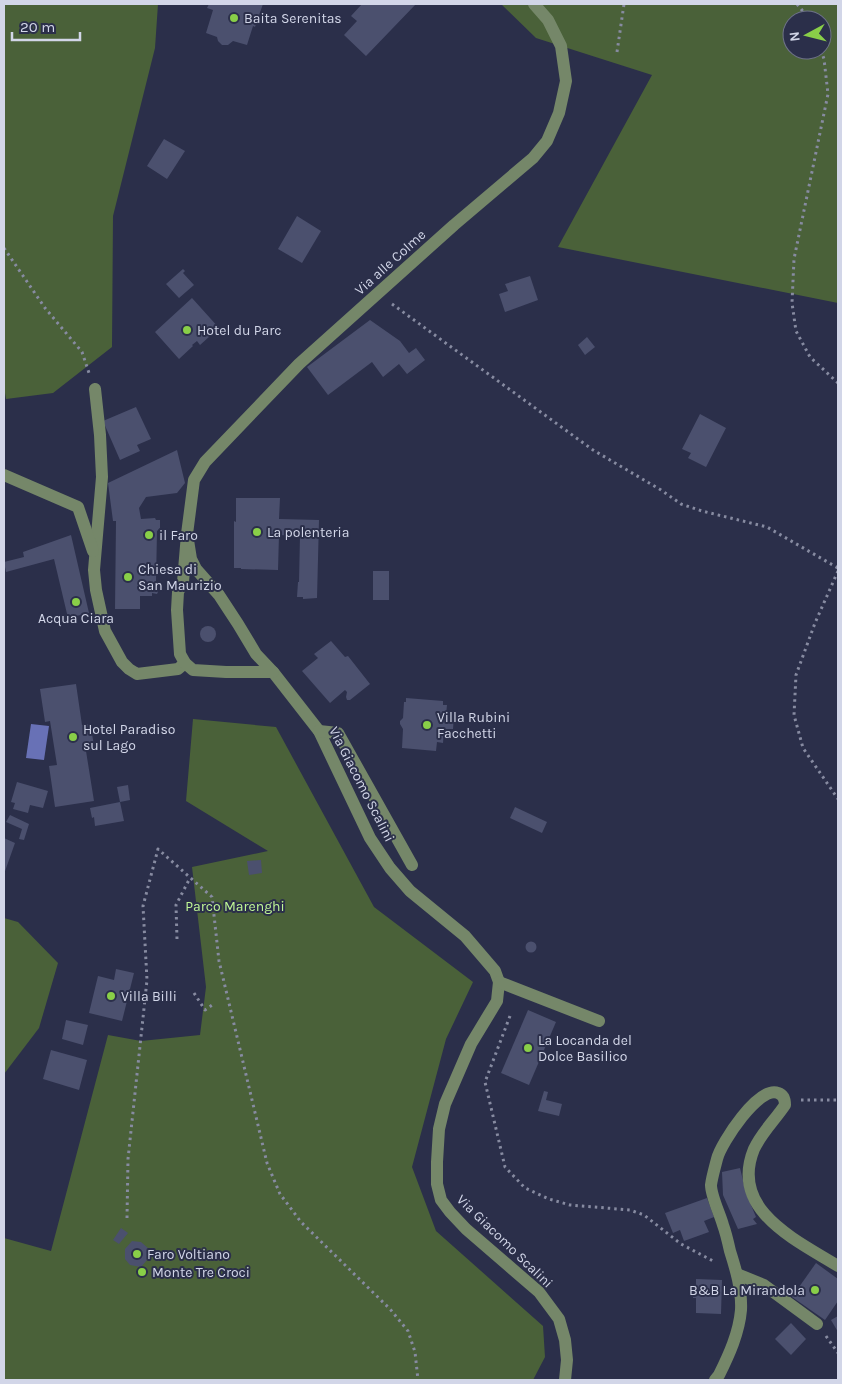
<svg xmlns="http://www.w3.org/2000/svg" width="842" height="1384" font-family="Karla,sans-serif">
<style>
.green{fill:#4a6139;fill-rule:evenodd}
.water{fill:#6871b6}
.building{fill:#4b506e}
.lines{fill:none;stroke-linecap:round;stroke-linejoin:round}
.path{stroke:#878ba1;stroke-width:3;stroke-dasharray:2.5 4;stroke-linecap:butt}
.minor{stroke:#758769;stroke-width:12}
.poi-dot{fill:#89cf48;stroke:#2b2f4a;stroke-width:2}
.labels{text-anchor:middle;stroke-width:4;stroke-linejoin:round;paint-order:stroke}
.poi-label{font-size:14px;fill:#d2d6e8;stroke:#2b2f4a;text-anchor:start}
.street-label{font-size:14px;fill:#d2d6e8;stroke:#2b2f4a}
.park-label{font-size:14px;fill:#bff695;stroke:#2b2f4a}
</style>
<rect width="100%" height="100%" fill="#2b2f4a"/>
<g class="green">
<polygon points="4,4 158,4 155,48 113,216 112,347 53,393 6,399 4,387"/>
<path d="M501,4H838V303L558,247L652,75L536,38ZM792,20H822V50H792Z"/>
<polygon points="193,719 276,727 374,907 473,982 446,1039 412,1167 436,1231 543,1326 545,1357 533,1380 4,1380 4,1238 51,1251 108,1035 141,1041 200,1035 206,987 192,867 268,851 186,801"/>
<polygon points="4,918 18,922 58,963 39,1028 4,1074"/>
</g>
<polygon class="water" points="31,724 49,726 44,760 26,758"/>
<g class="building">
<polygon points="209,4 263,4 255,27 253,26 247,45 233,41 228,45 222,45 218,41 217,37 206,33 213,10 207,8"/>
<polygon points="362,4 416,4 366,56 344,35 357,21 351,16"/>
<polygon points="164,139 185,151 167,179 147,166"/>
<polygon points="297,216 321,231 302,263 278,249"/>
<polygon points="183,269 185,271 183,273 194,285 179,298 166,284"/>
<polygon points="530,276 538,300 505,312 499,294 508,291 505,284"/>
<polygon points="192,298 219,328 200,345 197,341 192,345 193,346 179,359 155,332"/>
<polygon points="370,320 400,341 409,353 416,348 425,360 407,374 399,364 383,377 372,362 328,395 307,367"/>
<polygon points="587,337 595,347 585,355 578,345"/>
<polygon points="136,407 151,439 137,445 140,451 120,460 103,421"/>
<polygon points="700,414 726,428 706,467 688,458 691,453 682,449"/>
<polygon points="177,450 185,483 177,493 146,497 139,508 141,519 155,518 156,520 160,520 160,528 157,531 156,582 159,586 158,592 157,594 152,593 152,596 140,596 140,609 115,609 116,521 113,521 108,483"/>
<polygon points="236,498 280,498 279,519 319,520 317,598 303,599 303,597 297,597 298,582 299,582 300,536 279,535 278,570 241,569 241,568 234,568 234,521 236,522"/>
<polygon points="71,535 89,613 68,618 54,559 6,572 4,562 24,557 23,552"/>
<rect x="373" y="571" width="16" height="29"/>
<circle cx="208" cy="634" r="8"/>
<polygon points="331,641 345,657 348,656 370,684 350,700 347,700 346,697 347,692 345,690 330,703 302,671 318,658 314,654"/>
<polygon points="76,684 82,725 90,724 95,750 86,751 94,801 55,807 49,766 57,765 50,721 45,722 40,689"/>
<polygon points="406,698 443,701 443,705 447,705 446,715 454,715 453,729 444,729 443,743 437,742 436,751 402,748 403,729 400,724 400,721 403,718 404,702 406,702"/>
<polygon points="17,782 48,791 43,808 30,805 28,813 13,809 15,803 11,802"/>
<polygon points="128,785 130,800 120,802 124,821 95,826 94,817 92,818 90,808 120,802 117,787"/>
<polygon points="515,807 547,822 542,833 510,818"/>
<polygon points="10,815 29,824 24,840 19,839 22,829 6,822"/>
<polygon points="4,838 15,843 4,874"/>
<polygon points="261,860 262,873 249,875 247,861"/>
<circle cx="531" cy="947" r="5.5"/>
<polygon points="116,969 134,973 122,1021 89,1013 98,976 114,980"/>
<polygon points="528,1010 556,1022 529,1085 501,1073"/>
<polygon points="66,1020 88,1025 83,1045 62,1039"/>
<polygon points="51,1050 87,1060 79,1090 43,1079"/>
<polygon points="544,1091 548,1092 546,1100 562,1104 559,1116 538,1111"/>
<polygon points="740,1168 746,1193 756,1217 753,1219 757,1224 738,1229 723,1195 722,1172"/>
<polygon points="707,1198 714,1217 704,1221 709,1232 684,1241 680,1230 673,1233 665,1213"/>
<polygon points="121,1228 128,1233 119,1244 113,1240"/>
<polygon points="132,1241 141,1242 149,1249 148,1259 141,1267 130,1265 125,1259 125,1249"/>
<polygon points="816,1263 838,1279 838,1301 825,1320 792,1297"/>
<polygon points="696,1279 722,1280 721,1314 696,1313 696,1298 693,1298 693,1289 696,1289"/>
<polygon points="838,1316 838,1332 831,1320"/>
<polygon points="791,1323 806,1339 791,1355 775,1339"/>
</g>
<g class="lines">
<g class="path">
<polyline points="797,4 810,20"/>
<polyline points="821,50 824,59 828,94 794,259 792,303 796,331 810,357 838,383"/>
<polyline points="617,52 624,4"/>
<polyline points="4,248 45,308 82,352 89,373"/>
<polyline points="392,304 593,450 661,490 681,504 702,511 767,527 838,568"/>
<polyline points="838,571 815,623 796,675 794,715 803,748 838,799"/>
<polyline points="177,939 176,905 190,878"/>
<polyline points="194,993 205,1010 215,1003"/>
<polyline points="510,1016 485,1082 505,1167 525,1188 549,1199 570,1205 630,1210 644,1215 681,1244 715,1262"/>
<polyline points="801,1100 838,1100"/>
<polyline points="127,1218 128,1159 147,980 143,906 158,849 212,897 219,961 267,1163 280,1194 301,1222 390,1309 408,1331 415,1352 418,1380"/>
<polyline points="826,1336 838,1353"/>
</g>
<g class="minor">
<polyline points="95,389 100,435 102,477 94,570 96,590 105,631 122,662 129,669 137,674 178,669 185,663"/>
<polyline points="4,475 78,507 93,551"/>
<polyline points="187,534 191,559 196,569 219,595 238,624 256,654 273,672 319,731 370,838 390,868 410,891 465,936 495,971 499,982 497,1001 471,1044 445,1104 439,1129 437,1162 437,1184 441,1200 450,1212 466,1229 539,1292 559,1319 565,1340 567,1360 565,1380"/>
<polyline points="273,672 226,672 193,670 185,663 180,654 177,610 178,592 183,582 187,534 194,480 205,462 299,364 454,225 533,158 547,141 559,113 566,81 561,46 548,20 534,4"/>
<polyline points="319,731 338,733 412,865"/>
<polyline points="499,982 599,1021"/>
<polyline points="737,1274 764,1285 817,1324"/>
<path d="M715,1380L719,1375C729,1355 739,1333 741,1310C742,1290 736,1270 730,1251C728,1242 726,1233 723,1225C720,1214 711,1196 711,1185C712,1177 715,1167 717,1159C721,1143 759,1085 778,1093C784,1095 785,1100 785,1105C775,1120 762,1132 754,1149C729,1210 796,1240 838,1266"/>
</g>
</g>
<g class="poi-dot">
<circle cx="234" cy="18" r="5"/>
<circle cx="187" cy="330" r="5"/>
<circle cx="257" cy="532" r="5"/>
<circle cx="149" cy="535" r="5"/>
<circle cx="128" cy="577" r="5"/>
<circle cx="76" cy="602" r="5"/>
<circle cx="427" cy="725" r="5"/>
<circle cx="73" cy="737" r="5"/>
<circle cx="111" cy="996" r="5"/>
<circle cx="528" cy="1048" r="5"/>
<circle cx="137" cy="1254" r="5"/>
<circle cx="142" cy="1272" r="5"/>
<circle cx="815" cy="1290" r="5"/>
</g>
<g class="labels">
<g class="poi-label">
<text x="244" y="23">Baita Serenitas</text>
<text x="197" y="335">Hotel du Parc</text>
<text x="267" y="537">La polenteria</text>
<text x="159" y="540">il Faro</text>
<text x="138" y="574">Chiesa di<tspan x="138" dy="16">San Maurizio</tspan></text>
<text x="76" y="623" text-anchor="middle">Acqua Ciara</text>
<text x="437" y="722">Villa Rubini<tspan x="437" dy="16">Facchetti</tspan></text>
<text x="83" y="734">Hotel Paradiso<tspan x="83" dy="16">sul Lago</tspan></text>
<text x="121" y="1001">Villa Billi</text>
<text x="538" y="1045">La Locanda del<tspan x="538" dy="16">Dolce Basilico</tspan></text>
<text x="147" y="1259">Faro Voltiano</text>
<text x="152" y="1277">Monte Tre Croci</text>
<text x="805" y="1295" text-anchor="end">B&amp;B La Mirandola</text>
</g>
<g class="street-label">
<text transform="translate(390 262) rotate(-42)" y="5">Via alle Colme</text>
<text transform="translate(362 784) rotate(63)" y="5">Via Giacomo Scalini</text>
<text transform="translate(505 1241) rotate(44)" y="5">Via Giacomo Scalini</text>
</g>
<g class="park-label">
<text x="235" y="911">Parco Marenghi</text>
</g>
</g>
<rect width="842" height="1384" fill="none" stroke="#d2d6e8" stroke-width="10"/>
<g transform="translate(807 35) rotate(263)"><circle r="24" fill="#2b2f4a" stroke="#6e7289"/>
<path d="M0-4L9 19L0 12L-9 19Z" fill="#89cf48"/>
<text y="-8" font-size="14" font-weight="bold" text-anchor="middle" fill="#d2d6e8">N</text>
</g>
<path d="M12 32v8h68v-8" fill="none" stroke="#d2d6e8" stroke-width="2.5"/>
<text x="20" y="32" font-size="15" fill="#d2d6e8" stroke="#2b2f4a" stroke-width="4" paint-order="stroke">20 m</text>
</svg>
